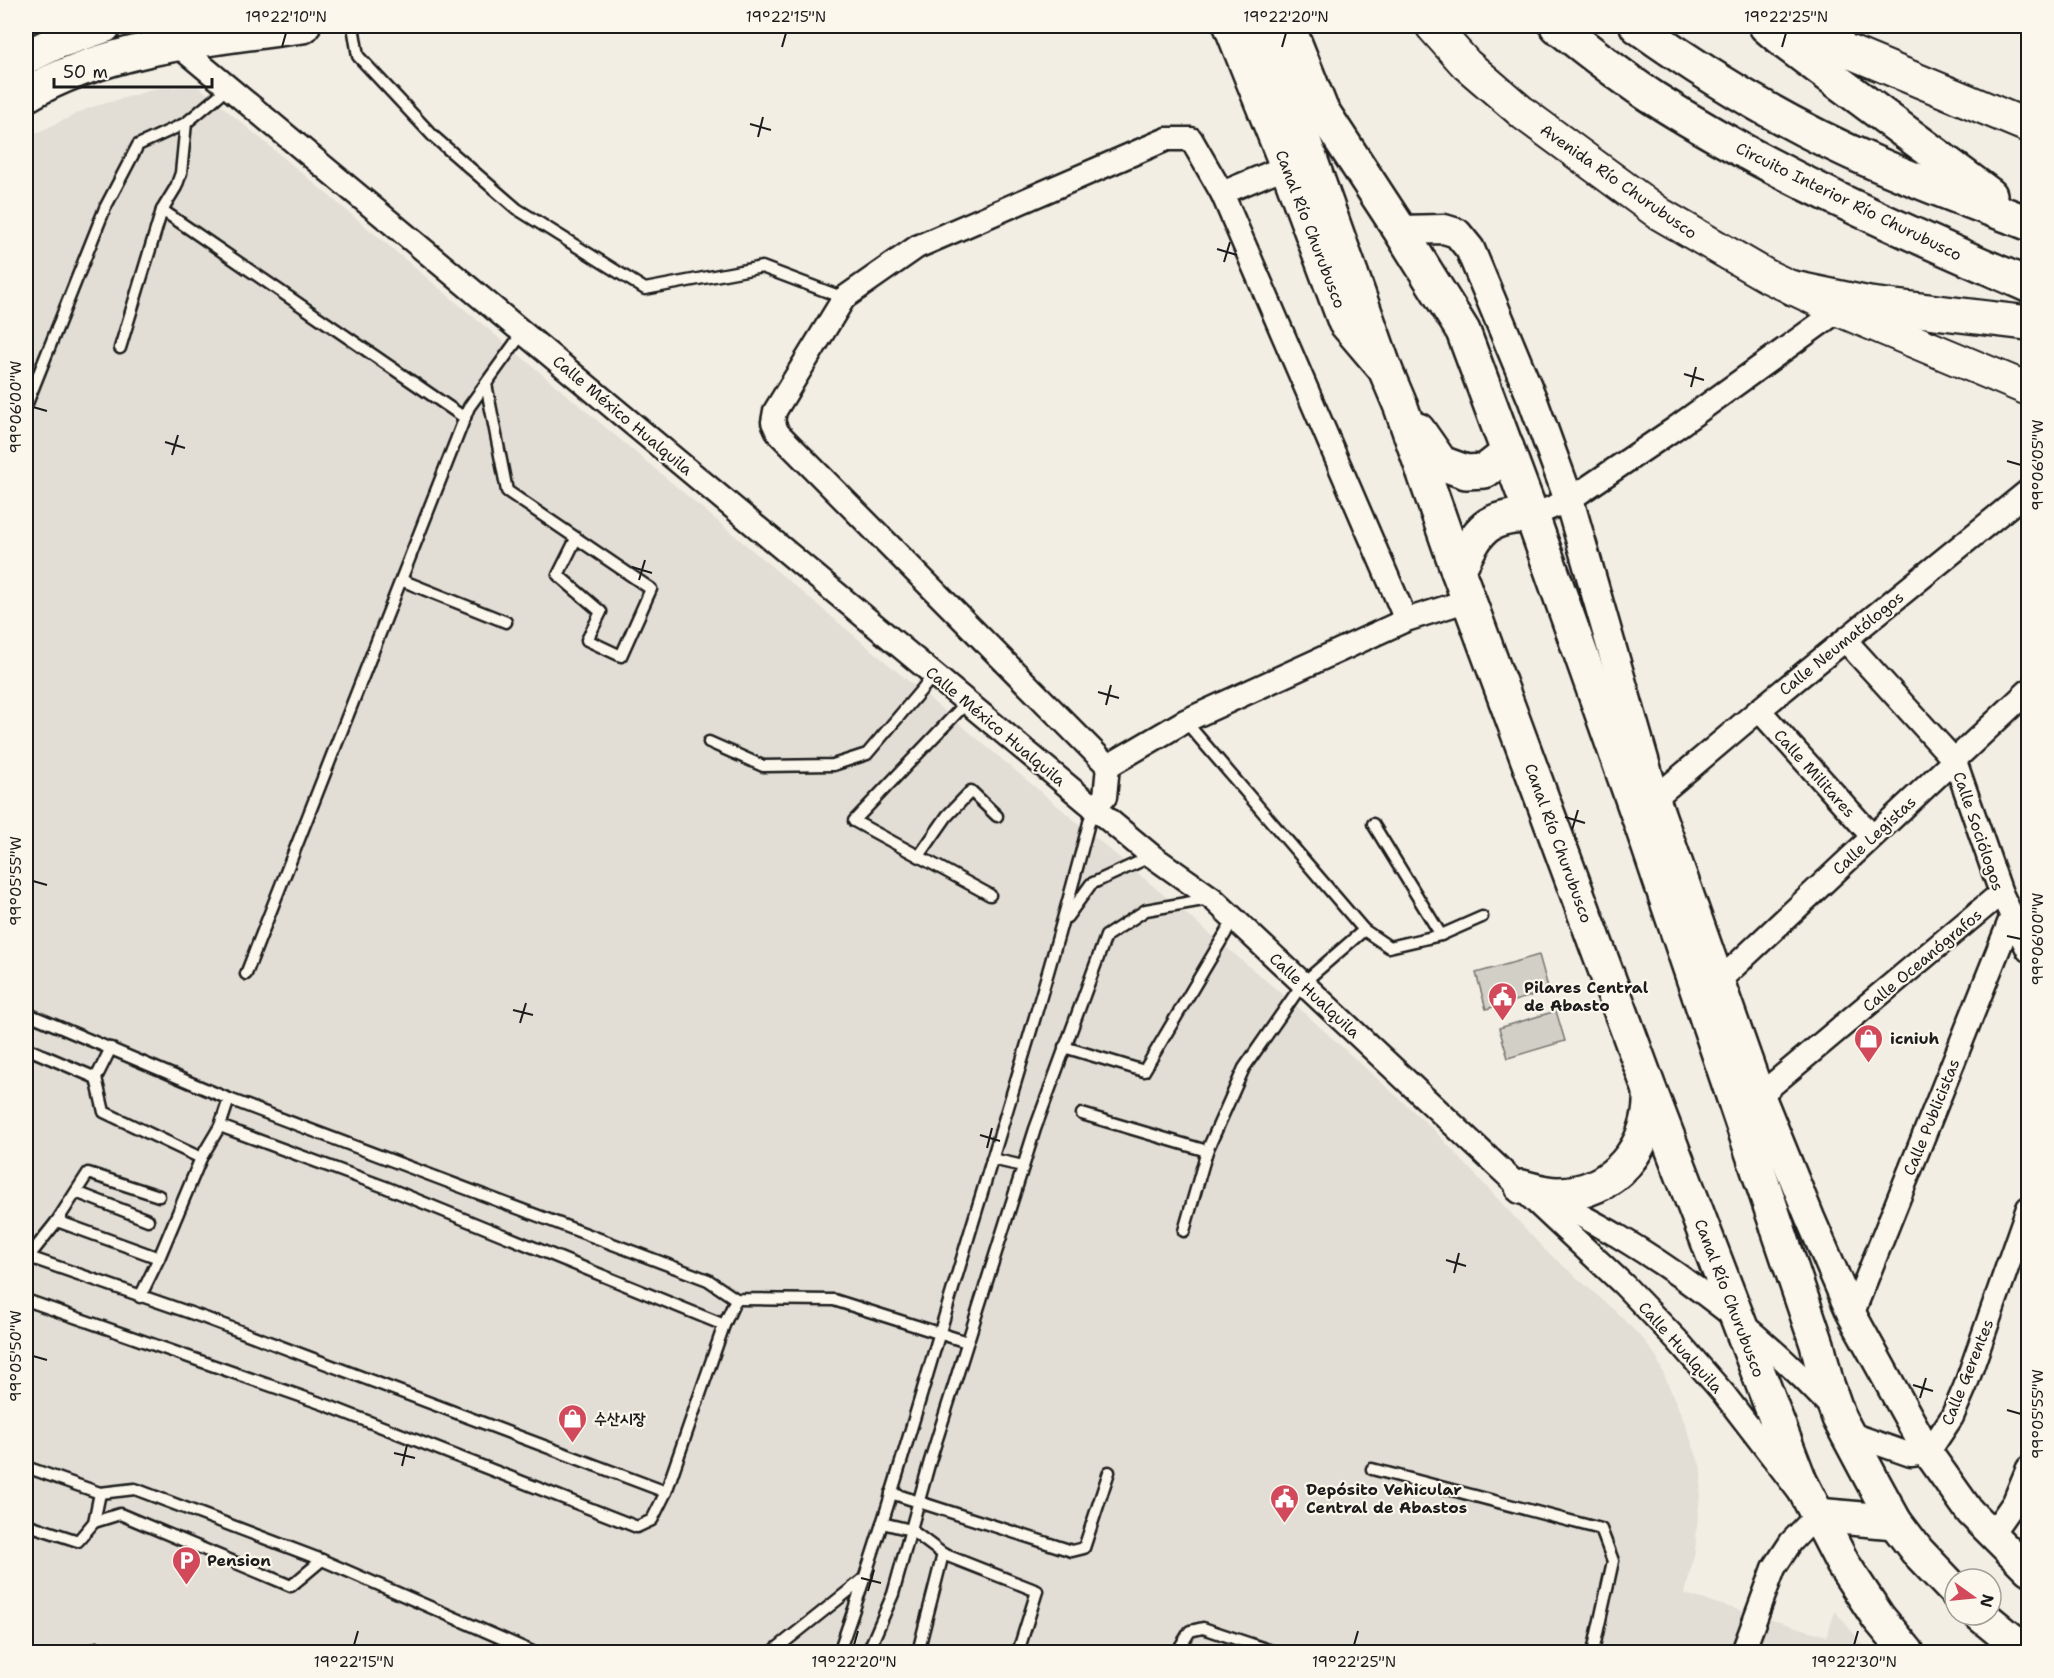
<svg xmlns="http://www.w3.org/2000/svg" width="2054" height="1678" font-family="'Shantell Sans','Poor Story',sans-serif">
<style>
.built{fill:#e2ded5}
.green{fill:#d2cfc6;stroke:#777671;stroke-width:1.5}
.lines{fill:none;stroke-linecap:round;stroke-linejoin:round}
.service-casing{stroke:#1c1c1c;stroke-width:15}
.minor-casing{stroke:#1c1c1c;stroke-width:27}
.tertiary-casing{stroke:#1c1c1c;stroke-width:33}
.secondary-casing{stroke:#1c1c1c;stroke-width:36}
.primary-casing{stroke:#1c1c1c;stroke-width:38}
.motorway-casing{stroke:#1c1c1c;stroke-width:38}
.service{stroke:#fbf7ec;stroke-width:10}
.minor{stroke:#fbf7ec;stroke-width:22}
.tertiary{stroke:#fbf7ec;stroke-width:28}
.secondary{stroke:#fbf7ec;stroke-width:32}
.primary{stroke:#fbf7ec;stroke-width:33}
.motorway{stroke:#fbf7ec;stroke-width:33}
.ticks{fill:none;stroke:#1c1c1c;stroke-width:2}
.labels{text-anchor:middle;stroke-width:4.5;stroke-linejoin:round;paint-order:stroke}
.street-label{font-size:16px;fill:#1c1c1c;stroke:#fbf7ec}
.poi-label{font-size:16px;font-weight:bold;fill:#1c1c1c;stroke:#fbf7ec;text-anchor:start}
.neatline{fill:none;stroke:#1c1c1c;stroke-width:2}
.ticks-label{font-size:15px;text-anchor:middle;fill:#1c1c1c}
</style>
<rect width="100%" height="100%" fill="#f2eee4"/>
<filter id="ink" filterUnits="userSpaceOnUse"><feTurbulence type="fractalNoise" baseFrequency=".0167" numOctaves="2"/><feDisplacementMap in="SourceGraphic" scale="12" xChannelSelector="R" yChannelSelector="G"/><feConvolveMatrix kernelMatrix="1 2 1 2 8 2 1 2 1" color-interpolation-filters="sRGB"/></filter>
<g filter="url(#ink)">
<polygon class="built" points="198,86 1300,1009 1433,1129 1544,1249 1614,1310 1644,1340 1656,1356 1686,1426 1702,1471 1695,1551 1685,1594 1827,1636 1835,1611 1869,1652 26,1652 26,138 89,108 159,88"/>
<g class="green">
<polygon points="1539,955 1549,991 1486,1009 1476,973"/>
<polygon points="1556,1011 1565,1041 1508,1058 1499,1028"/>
</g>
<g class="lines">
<defs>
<g id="service">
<polyline points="353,26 358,56 433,136 517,209 645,289 762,267 844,298"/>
<polyline points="1836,43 1856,26"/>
<polyline points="162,210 176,187 181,173 186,123"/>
<polyline points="120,348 162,210 465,418"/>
<polyline points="486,384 507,491 651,589 621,656 587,640 601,612 558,575 576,539"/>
<polyline points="26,406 105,208 138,145 186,123 229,87"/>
<polyline points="401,580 506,622"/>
<polyline points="967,702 854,821 990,895"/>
<polyline points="1185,721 1364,930"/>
<polyline points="709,742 763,766 833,765 867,754 934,675"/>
<polyline points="1373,824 1441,935"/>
<polyline points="919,856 947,816 971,791 997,816"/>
<polyline points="1067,917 1091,884 1152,856"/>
<polyline points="246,974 469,407 523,332"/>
<polyline points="26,1013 229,1099 708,1280 736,1299 834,1300 967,1342"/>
<polyline points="1064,1047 1144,1071 1234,919"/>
<polyline points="26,1048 96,1078 104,1112 201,1158"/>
<polyline points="96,1078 111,1048"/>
<polyline points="1082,1114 1207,1151"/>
<polyline points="220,1126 385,1187 724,1325"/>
<polyline points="992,1159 1023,1166"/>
<polyline points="76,1192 148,1220"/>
<polyline points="57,1221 88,1173 159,1196"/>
<polyline points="1184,1231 1207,1151 1244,1068 1303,983 1364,930 1389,947 1441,935 1482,917"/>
<polyline points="26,1256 205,1318 666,1492 724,1325 736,1299"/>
<polyline points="26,1260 57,1221 159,1258"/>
<polyline points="140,1297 159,1258 201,1158 220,1126 229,1099"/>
<polyline points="26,1300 326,1405 637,1527 652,1520 666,1492"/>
<polyline points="26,1467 100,1493 135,1489 322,1560 533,1652"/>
<polyline points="1372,1469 1601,1529 1613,1561 1593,1652"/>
<polyline points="891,1493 1072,1551 1084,1548 1109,1472"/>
<polyline points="94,1522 120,1514 291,1586 322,1560"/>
<polyline points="882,1523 911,1530 943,1554 1037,1591 1018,1652"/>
<polyline points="26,1524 78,1541 94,1522 100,1493"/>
<polyline points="89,1652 97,1648 107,1652"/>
<polyline points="772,1652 866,1577"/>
<path d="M839,1652C882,1532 917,1408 954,1285C1002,1126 1052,968 1093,807"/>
<polyline points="868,1652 893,1594 930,1461 1035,1129 1106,936 1146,910 1209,899"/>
<polyline points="918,1652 943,1554"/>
<polyline points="1177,1652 1190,1631 1203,1628 1275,1652"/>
</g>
<g id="minor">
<polyline points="151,26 175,43 1152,856 1213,899 1624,1285 1677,1340 1724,1394 1817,1515 1791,1542 1774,1568 1743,1652"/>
<polyline points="1222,193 1287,166"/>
<polyline points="1532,516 1569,500 1674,429 1839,310"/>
<polyline points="1845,640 1955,761 2001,893 2028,950"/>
<polyline points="1759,710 1872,836"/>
<polyline points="1108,766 778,433 773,422 775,411 844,298 917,247 1167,139 1191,139 1222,193 1406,620"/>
<polyline points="1108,766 1185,721 1406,620 1469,600"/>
<polyline points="1655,798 1759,710 2028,491"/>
<polyline points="1093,807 1105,797 1108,766"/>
<polyline points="1720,980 2028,691"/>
<polyline points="1760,1095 2001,893"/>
<path d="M1541,1197C1568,1207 1593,1222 1618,1236C1696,1283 1768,1340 1831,1407"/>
<polyline points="1852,1315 2011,918"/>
<polyline points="1848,1433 1911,1455 1928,1453 1952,1417 1965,1387 2028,1208"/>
<polyline points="1991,1535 2014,1502 2028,1468"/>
</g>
<polyline id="tertiary" points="1400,230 1444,229 1457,233 1470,249 1533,401 1569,500 1655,798 1760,1095 1810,1218 1852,1315 1928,1453 1970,1512 2028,1570"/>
<g id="secondary">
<polyline points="1432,26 1466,64 1524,114 1660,214 1767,276 1839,310 2028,389"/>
<polyline points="1787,26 2028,126"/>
</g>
<g id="primary">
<polyline points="1231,26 1287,166 1345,322 1385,369 1401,407 1458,571 1649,1088 1800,1481 1843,1564 1878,1617 1907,1652"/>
<polyline points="1288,26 1321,109 1400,230 1463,331 1532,516 1640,821 1817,1344 1826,1381 1839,1418 1872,1480 1895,1522 1917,1551 1955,1591"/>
<polyline points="26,57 57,42 104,26"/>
<path d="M26,95C106,47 212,38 303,26"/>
<polyline points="1418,430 1441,463 1466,472 1485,471 1503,457 1507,448"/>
<path d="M1458,571C1478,531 1483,516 1532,516"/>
<path d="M1522,1187C1534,1190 1545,1194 1558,1194C1613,1194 1653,1146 1650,1092"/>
<polyline points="1817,1515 1895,1522"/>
<polyline points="1981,1615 2026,1652"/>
</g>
<g id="motorway">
<polyline points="1263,26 1385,369"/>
<path d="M1557,26C1589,51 1621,77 1655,99C1773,174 1901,230 2028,285"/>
<path d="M1637,26C1711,79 1791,127 1875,163C1925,185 1977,204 2028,223"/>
<polyline points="1766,26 1787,44 1990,195"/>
<polyline points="1793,288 1869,304 2028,323"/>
</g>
</defs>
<use href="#service" class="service-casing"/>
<use href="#minor" class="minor-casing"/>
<use href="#tertiary" class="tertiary-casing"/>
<use href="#secondary" class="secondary-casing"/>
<use href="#primary" class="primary-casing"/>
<use href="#motorway" class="motorway-casing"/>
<use href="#service" class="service"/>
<use href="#minor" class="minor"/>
<use href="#tertiary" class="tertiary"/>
<use href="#secondary" class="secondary"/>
<use href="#primary" class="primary"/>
<use href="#motorway" class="motorway"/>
</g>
</g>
<path class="ticks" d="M282,47L286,33M782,47L786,33M1282,47L1286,33M1782,47L1786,33M750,124L771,130M758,137L763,117M1217,249L1237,255M1224,262L1230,242M1684,374L1704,380M1691,387L1696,367M33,407L47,411M165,442L185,448M172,455L178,435M2007,461L2021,465M632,567L652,573M639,580L645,560M1098,692L1119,698M1106,705L1111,685M1565,817L1585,823M1572,830L1578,810M33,881L47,885M2007,936L2021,939M513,1010L533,1015M520,1023L526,1003M980,1135L1000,1141M987,1148L992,1128M1446,1260L1466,1266M1454,1273L1459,1253M33,1356L47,1360M1913,1385L1933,1391M1920,1398L1926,1378M2007,1410L2021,1414M394,1453L415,1458M402,1466L407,1445M861,1578L881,1583M868,1591L874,1570M354,1645L358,1631M854,1645L858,1631M1354,1645L1358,1631M1854,1645L1858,1631"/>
<defs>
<symbol id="civic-pin" viewBox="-11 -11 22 30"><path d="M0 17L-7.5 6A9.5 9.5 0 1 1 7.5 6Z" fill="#d1495b" stroke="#fbf7ec"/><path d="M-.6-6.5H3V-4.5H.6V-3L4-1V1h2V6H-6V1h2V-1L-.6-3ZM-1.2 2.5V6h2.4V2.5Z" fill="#fff"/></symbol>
<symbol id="shop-pin" viewBox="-11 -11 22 30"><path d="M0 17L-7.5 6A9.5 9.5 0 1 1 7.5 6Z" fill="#d1495b" stroke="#fbf7ec"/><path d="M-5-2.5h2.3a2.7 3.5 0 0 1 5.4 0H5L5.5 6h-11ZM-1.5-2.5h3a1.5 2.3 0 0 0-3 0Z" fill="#fff"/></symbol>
<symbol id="parking-pin" viewBox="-11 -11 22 30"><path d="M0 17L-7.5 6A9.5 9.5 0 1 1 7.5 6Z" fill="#d1495b" stroke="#fbf7ec"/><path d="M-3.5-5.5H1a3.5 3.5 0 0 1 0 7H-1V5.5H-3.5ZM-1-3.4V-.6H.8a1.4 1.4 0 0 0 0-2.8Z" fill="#fff"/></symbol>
</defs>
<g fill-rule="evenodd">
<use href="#civic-pin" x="1486" y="980" width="33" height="45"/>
<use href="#shop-pin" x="1852" y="1022" width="33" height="45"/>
<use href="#shop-pin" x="556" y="1402" width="33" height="45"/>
<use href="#civic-pin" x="1268" y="1482" width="33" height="45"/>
<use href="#parking-pin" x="170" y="1544" width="33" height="45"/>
</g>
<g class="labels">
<g class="street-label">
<text transform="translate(1619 181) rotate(35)" y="6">Avenida Río Churubusco</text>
<text transform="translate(1849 201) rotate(26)" y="6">Circuito Interior Río Churubusco</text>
<text transform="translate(1311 229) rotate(69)" y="6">Canal Río Churubusco</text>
<text transform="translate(623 415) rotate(40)" y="6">Calle México Hualquila</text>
<text transform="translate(1841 643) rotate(-39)" y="6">Calle Neumatólogos</text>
<text transform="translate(996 726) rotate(40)" y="6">Calle México Hualquila</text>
<text transform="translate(1815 773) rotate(48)" y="6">Calle Militares</text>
<text transform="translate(1979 831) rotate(71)" y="6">Calle Sociólogos</text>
<text transform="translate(1874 835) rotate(-43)" y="6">Calle Legistas</text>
<text transform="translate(1559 843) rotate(70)" y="6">Canal Río Churubusco</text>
<text transform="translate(1922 960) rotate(-40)" y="6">Calle Oceanógrafos</text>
<text transform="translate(1315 995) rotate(43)" y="6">Calle Hualquila</text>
<text transform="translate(1931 1117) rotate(-68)" y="6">Calle Publicistas</text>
<text transform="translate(1730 1298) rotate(69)" y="6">Canal Río Churubusco</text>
<text transform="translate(1681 1347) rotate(48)" y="6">Calle Hualquila</text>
<text transform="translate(1967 1372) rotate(-68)" y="6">Calle Gerentes</text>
</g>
<g class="poi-label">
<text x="1524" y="993">Pilares Central<tspan x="1524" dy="18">de Abasto</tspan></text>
<text x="1890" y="1044">icniuh</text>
<text x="594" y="1424">수산시장</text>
<text x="1306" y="1495">Depósito Vehicular<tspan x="1306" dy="18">Central de Abastos</tspan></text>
<text x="207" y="1566">Pension</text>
</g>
</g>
<rect width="2054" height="1678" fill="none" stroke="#fbf7ec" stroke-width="66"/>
<g transform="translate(1973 1597) rotate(105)"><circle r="28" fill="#fbf7ec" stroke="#a29f99" stroke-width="1.5"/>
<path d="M0-4.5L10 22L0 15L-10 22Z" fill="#d1495b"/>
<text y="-9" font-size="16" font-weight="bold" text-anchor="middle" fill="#1c1c1c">N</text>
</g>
<path d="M54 78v9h158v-9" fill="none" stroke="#1c1c1c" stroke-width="3"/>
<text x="63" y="78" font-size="18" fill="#1c1c1c" stroke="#fbf7ec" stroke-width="4.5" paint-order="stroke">50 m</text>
<rect x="33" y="33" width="1988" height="1612" class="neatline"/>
<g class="ticks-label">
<text x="286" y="22">19°22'10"N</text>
<text x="786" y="22">19°22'15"N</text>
<text x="1286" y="22">19°22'20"N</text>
<text x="1786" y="22">19°22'25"N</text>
<text transform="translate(16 407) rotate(-90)" y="5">99°06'00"W</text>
<text transform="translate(2038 465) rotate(-90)" y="5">99°06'05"W</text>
<text transform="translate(16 881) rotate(-90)" y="5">99°05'55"W</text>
<text transform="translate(2038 939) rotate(-90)" y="5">99°06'00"W</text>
<text transform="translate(16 1356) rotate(-90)" y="5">99°05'50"W</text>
<text transform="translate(2038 1414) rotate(-90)" y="5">99°05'55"W</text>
<text x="354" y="1667">19°22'15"N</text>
<text x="854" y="1667">19°22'20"N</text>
<text x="1354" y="1667">19°22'25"N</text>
<text x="1854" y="1667">19°22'30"N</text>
</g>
</svg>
